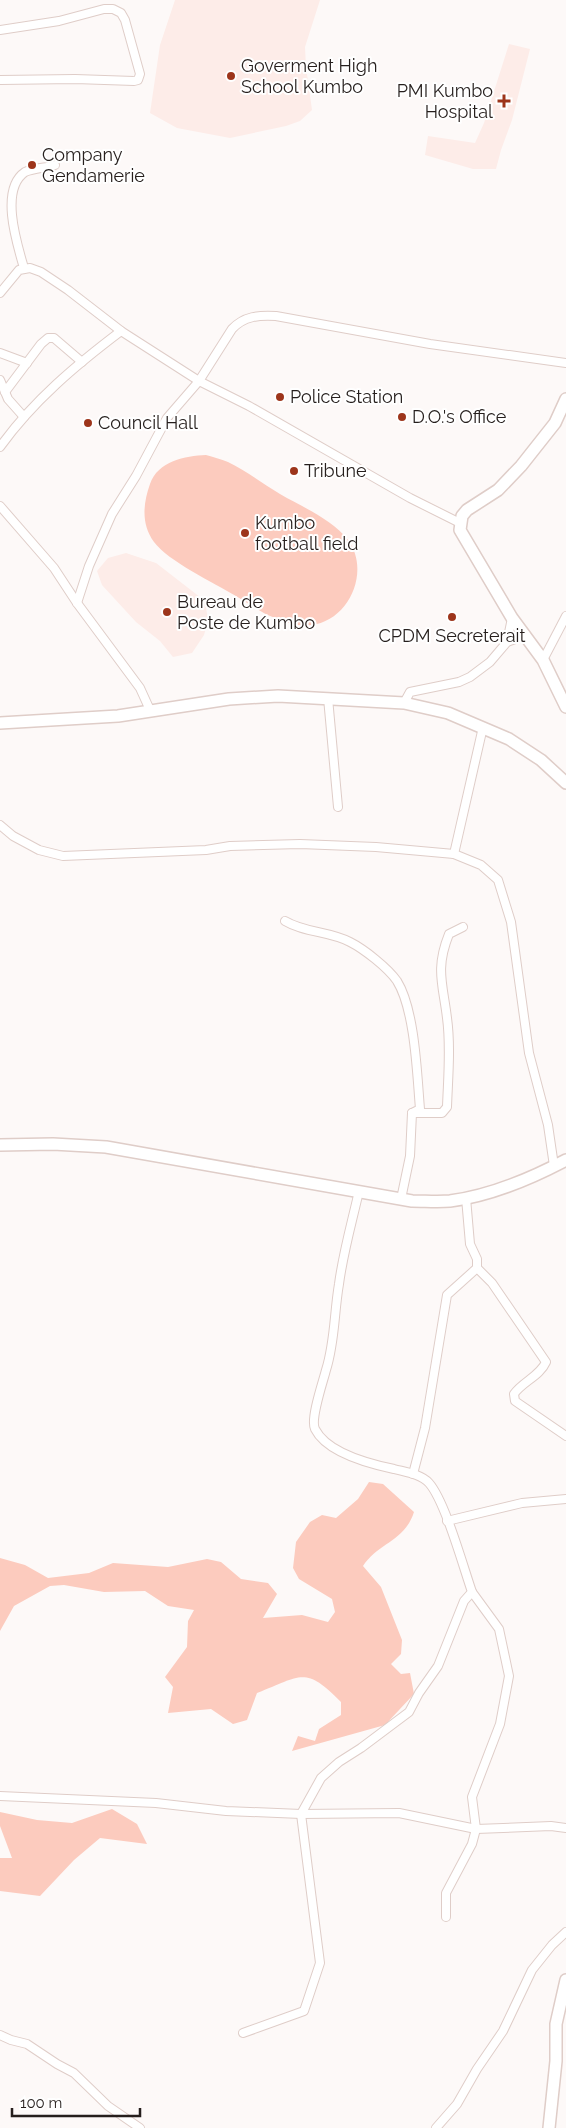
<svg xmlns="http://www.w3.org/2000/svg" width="566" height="2128" font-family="Raleway,sans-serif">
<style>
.built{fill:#fdece8}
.green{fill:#fccbbe}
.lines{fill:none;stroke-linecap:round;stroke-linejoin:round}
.street-casing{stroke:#dfcdc8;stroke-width:10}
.secondary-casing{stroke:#dfcdc8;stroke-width:14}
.street{stroke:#fff;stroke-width:8}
.secondary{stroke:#fff;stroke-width:11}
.poi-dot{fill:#9d351b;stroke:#fff;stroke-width:2}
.labels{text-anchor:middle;stroke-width:4;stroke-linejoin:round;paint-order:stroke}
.poi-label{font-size:18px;fill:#261f1d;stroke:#fff;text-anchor:start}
</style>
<rect width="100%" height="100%" fill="#fdf9f8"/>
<g class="built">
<polygon points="175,0 320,0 305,47 306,67 312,110 300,121 286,126 230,138 177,128 150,113 160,45"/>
<polygon points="509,44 530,49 512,120 501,150 496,169 473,169 425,155 428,136 475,143 484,123"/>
<polygon points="126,553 156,563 205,601 208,620 204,635 192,653 173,657 160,641 136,622 102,585 97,571 108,558"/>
</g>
<g class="green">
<path d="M206,455C213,457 221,459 228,462C246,471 262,483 280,494C302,507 332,519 348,540C371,571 349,621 311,625C298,627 287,623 275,618C261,613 248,603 236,596C214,583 168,561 154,542C141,524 143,504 150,484C158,461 185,456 206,455Z"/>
<path d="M369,1482L383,1484L414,1512C405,1541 378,1543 363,1566L381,1587L402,1640L401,1654L391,1664L401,1674L410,1673L414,1694L385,1725L292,1751L298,1736L315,1741L319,1729L341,1715V1702C305,1665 301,1676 257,1693L247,1720L233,1724L211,1709L168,1713L173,1687L165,1677L187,1647L188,1621L194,1610L168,1606L145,1591L104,1592L64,1585L50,1586L14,1606L0,1631V1558L25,1565L48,1578L89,1573L113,1563L168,1567L207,1559L221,1562L241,1579L268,1583L277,1594L263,1618L302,1615L328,1622L335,1612L332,1599L299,1579L293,1568L296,1542L310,1522L322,1515L336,1518L358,1499Z"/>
<polygon points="112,1809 137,1824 147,1844 100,1838 74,1860 40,1896 0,1891 0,1858 12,1858 0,1826 0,1812 37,1820 72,1823"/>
</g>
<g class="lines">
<defs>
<g id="street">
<polyline points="0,30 59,21 104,9 113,9 121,13 125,20 140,74 138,80 134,81 75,79 0,80"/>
<path d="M24,268C16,241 0,189 25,172C34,168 46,168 55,165"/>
<polyline points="0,293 19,270 30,268 41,272 68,290 121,331 199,381 249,406 410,498 460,523"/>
<polyline points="0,353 27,363"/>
<polyline points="0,380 8,399 24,417"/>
<polyline points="5,392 41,344 48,338 54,338 82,362"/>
<path d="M0,447C33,401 76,365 121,331"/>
<polyline points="0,506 54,568 77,603 140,688 150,710"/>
<path d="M77,603L89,566L112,514L136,476L167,418L199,381L232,329C244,316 259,315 276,316L430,344L566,363"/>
<polyline points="507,642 512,618"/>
<polyline points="543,660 566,616"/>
<polyline points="328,698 338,807"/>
<polyline points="404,703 410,692 459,682 470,677 490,662 507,642 526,635"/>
<polyline points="0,825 13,836 39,850 63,856 206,850 230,846 300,844 376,847 454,854 481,865 498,880 511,922 529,1053 548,1125 554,1166"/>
<polyline points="454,854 483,727"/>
<path d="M285,921C305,933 329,931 350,942C364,949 388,968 397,981C415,1010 417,1074 420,1109L412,1113"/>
<path d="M415,1113H442L447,1107C448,1078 451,1047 447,1018C443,984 435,969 449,934L463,927"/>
<polyline points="401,1199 410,1156 412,1113"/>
<path d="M477,1268L492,1283L546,1362C540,1376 522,1382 514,1394L515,1401L566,1436"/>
<polyline points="413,1474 425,1428 447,1295 477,1268 477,1259 470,1244 466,1198"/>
<polyline points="447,1521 522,1503 566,1499"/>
<polyline points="0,1796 156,1803 226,1811 301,1814 399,1813 476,1829 551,1826 566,1828"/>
<polyline points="446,1917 446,1893 472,1844 476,1829 472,1797 500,1724 509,1676 499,1629 472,1592"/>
<path d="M243,2033L304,2011L320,1963L301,1814L321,1778L339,1762L361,1748L409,1712L419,1693L438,1666L464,1601L472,1592C463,1566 445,1501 429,1483C421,1474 405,1472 394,1469C370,1464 327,1453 315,1429C310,1419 323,1382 326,1370C335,1342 334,1313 339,1284C343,1253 352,1222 359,1191"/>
<polyline points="0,2035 11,2040 27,2044 57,2064 74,2073 108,2106 140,2128"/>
<polyline points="436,2128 457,2104 477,2069 503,2031 532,1970 552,1945 566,1932"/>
</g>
<g id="secondary">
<polyline points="566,399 555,423 521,466 498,490 467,510 462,516 460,530 512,618 543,660 566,707"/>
<polyline points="0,723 118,716 229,699 278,696 404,703 448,713 509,739 541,760 566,783"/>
<path d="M0,1145L53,1144L106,1147L412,1201C425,1201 438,1202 450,1201C489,1196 532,1178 566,1160"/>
<polyline points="549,2128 556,2061 556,2024 566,1980"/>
</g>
</defs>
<use href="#street" class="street-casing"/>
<use href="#secondary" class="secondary-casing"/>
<use href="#street" class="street"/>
<use href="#secondary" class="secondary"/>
</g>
<g class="poi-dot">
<circle cx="231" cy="76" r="5"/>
<path d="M501.5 93.5h5v5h5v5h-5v5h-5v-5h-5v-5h5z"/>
<circle cx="32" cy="165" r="5"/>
<circle cx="280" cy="397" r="5"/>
<circle cx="402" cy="417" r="5"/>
<circle cx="88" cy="423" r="5"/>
<circle cx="294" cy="471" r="5"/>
<circle cx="245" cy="533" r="5"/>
<circle cx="167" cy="612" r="5"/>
<circle cx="452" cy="617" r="5"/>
</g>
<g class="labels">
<g class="poi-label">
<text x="241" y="72">Goverment High<tspan x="241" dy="21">School Kumbo</tspan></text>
<text x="493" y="97" text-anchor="end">PMI Kumbo<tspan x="493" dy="21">Hospital</tspan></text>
<text x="42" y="161">Company<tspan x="42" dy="21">Gendamerie</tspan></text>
<text x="290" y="403">Police Station</text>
<text x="412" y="423">D.O.'s Office</text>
<text x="98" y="429">Council Hall</text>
<text x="304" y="477">Tribune</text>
<text x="255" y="529">Kumbo<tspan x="255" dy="21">football field</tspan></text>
<text x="177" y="608">Bureau de<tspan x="177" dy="21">Poste de Kumbo</tspan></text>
<text x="452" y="642" text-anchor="middle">CPDM Secreterait</text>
</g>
</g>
<path d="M12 2108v8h128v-8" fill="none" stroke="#261f1d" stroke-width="2.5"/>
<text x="20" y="2108" font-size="15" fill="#261f1d" stroke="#ffffff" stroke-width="4" paint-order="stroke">100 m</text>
</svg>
